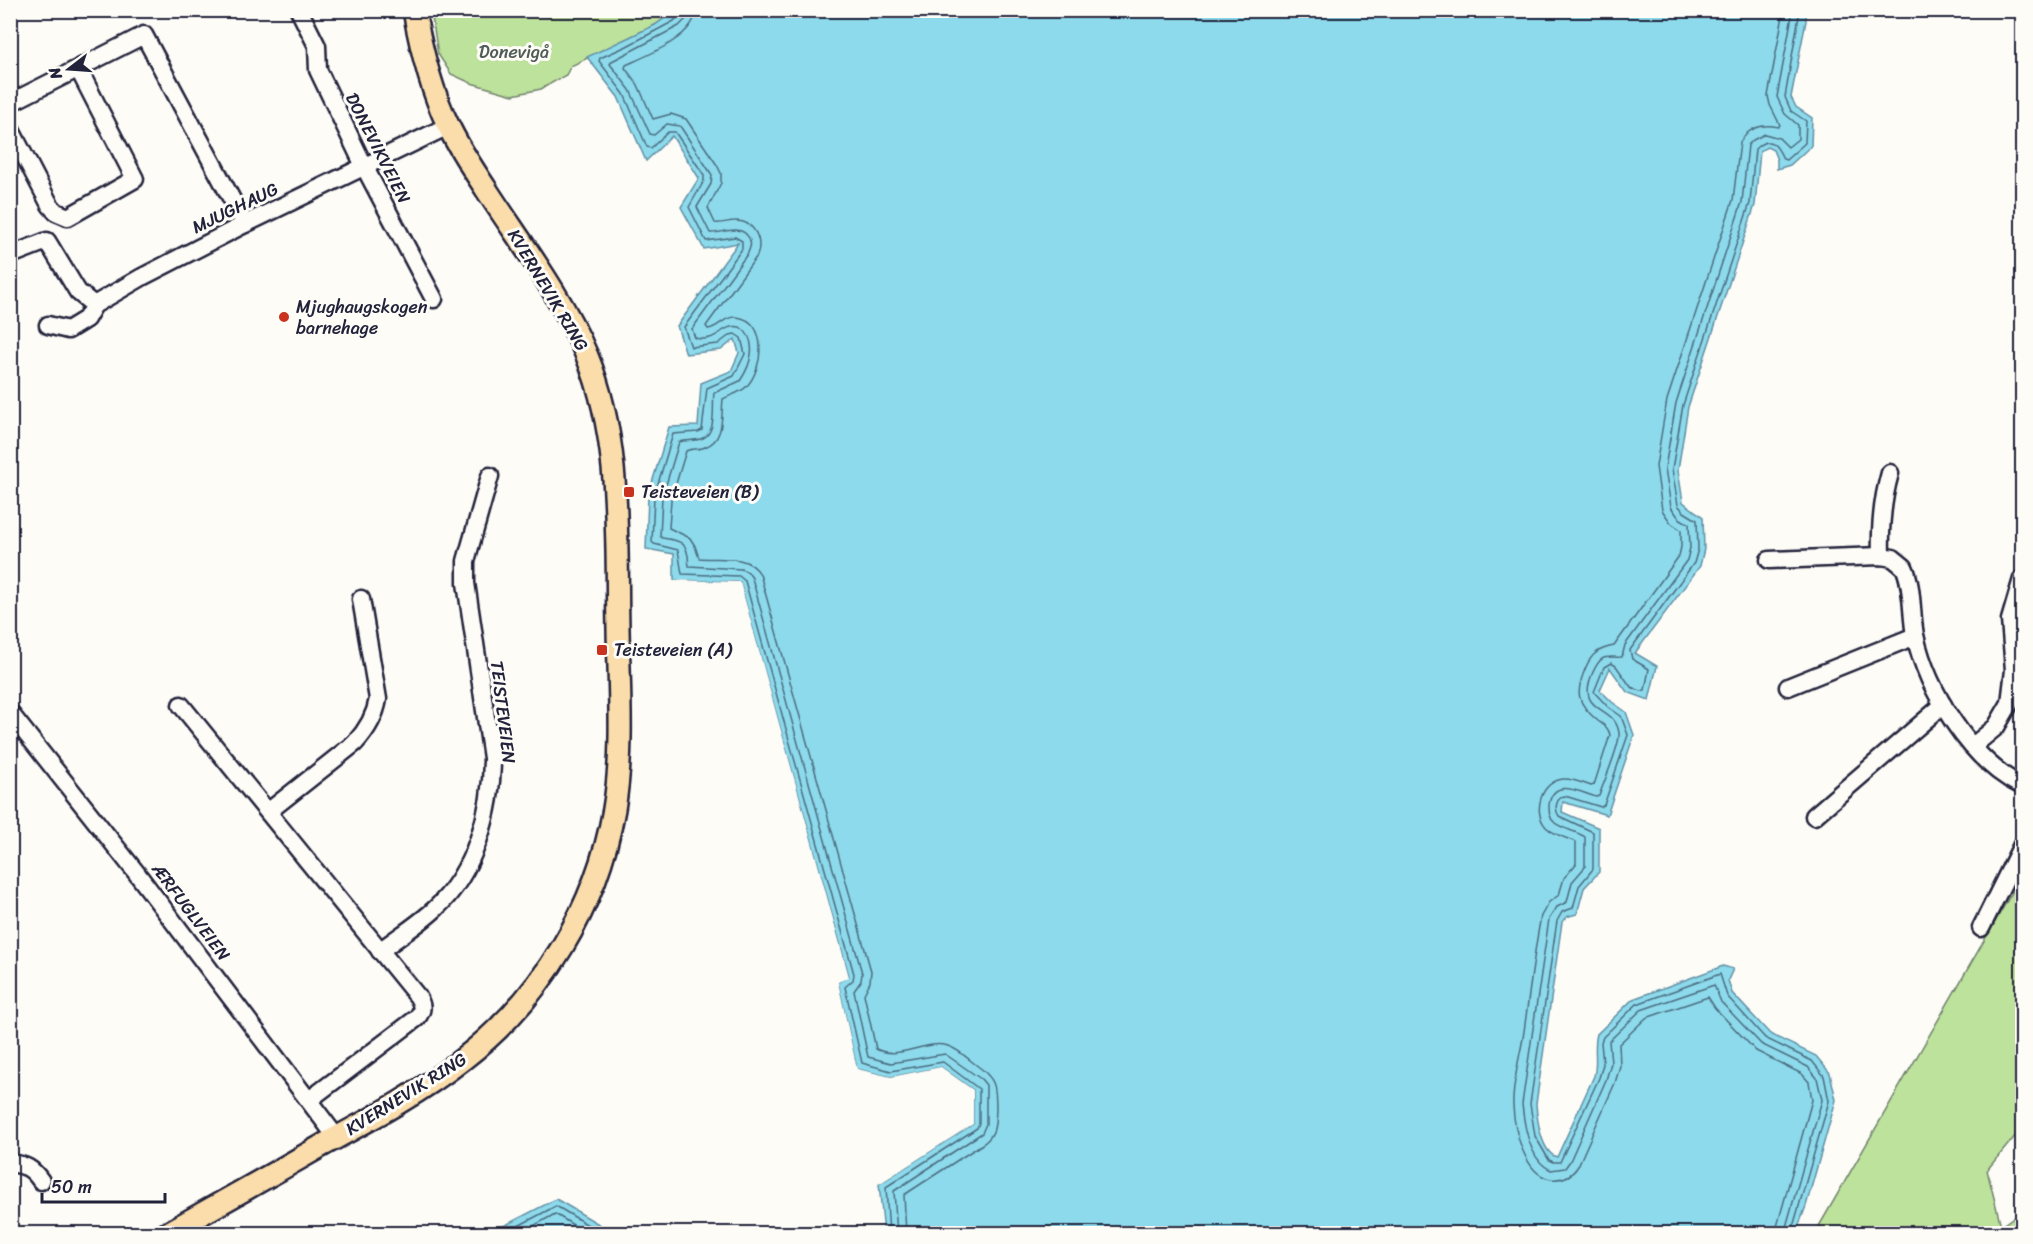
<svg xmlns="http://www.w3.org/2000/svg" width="2033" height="1244" font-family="Sriracha,sans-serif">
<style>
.green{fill:#bde29c;stroke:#70826c;stroke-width:1.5}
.water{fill:#8cdaeb;stroke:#6290a5;stroke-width:1.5}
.pier{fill:#fdfcf7}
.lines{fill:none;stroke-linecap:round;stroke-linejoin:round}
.shore{stroke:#4c6c81;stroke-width:1.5}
.minor-casing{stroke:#22223b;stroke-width:21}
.major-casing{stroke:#22223b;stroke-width:26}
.minor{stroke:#fdfcf7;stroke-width:16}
.major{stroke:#fbddab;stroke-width:21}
.poi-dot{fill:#c8321e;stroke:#fdfcf7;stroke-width:2}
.labels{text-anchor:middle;stroke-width:6;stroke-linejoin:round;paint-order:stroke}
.park-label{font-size:18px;fill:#505c58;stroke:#fdfcf7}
.street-label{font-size:18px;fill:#22223b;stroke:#fdfcf7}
.poi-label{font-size:18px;fill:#22223b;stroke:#fdfcf7;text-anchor:start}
</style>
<rect width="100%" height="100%" fill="#fdfcf7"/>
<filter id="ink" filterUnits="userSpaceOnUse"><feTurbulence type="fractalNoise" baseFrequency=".0167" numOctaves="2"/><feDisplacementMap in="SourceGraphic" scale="12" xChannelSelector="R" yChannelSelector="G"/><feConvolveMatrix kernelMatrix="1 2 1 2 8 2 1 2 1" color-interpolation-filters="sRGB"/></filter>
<g filter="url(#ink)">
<g class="green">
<polygon points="431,11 676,11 655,25 571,66 566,75 541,89 513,95 471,83 451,74 438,54"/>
<polygon points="2022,875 2022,1128 1987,1170 2001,1226 2022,1211 2022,1233 1815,1233"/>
</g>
<g class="water">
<path d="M676,10L1806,11V21L1791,97L1796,107L1812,118L1811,146L1790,165L1777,169V160L1773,150L1767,147L1760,151L1755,205L1688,407L1678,470L1683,502L1703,517L1704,549L1700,566L1635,653L1657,666L1649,700L1627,692L1610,668L1600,690L1612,702L1626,712L1634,735L1607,815L1563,802L1562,812L1599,828V872L1584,888L1577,914L1566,917L1562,922L1536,1104C1537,1118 1541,1153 1557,1157L1594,1076C1598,1061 1593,1048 1597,1034L1633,999L1723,966L1733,969L1728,980L1732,993L1770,1034L1816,1056L1830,1073L1836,1100L1806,1206L1796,1233H884L879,1184L973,1124V1090L941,1067L891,1077L857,1069L838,982L849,976L740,582L674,580V554L646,549L648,496L669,427L698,426L701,383L731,371L739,353L735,339L721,350L686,354L677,326L738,243L704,249L681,207L699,178L672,136L646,161L618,97L587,57L655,25Z"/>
<polygon points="556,1199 614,1233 490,1233"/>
</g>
<polygon class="pier" points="674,580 740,582 849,977 838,982 857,1069 891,1077 941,1067 973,1090 973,1124 879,1184 878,1181 970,1122 970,1092 941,1070 891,1080 855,1070 835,982 836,980 845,975 737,585 674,583"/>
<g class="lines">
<g class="shore">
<polyline points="680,10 679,16 674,21 627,46 600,58 599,61 624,94 647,147 651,148 668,132 675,132 704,175 704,181 689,207 706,241 735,237 742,241 742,249 684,327 691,347 718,344 730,335 735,334 741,338 745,354 734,376 707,388 702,430 698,432 673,434 654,497 652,542 654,544 678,550 682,574 739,576 745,581 854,974 853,980 845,987 862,1063 891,1071 943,1062 979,1089 979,1123 977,1128 886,1187 889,1234"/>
<path d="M687,10L686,19L679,26L612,61L610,64L630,90L650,134L654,135L667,124L680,126L712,175L711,184L697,207L710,233C722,234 741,223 749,238C752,244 750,248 748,253L692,329L695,338C718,344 721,323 740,327C759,340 751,365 740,381L714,393C712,406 717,432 703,438C695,442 686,439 679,442L662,498L660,536L662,538C672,540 685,540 687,552C689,557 688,562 689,566L741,569L748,572L752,578L862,973L861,981L854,991L868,1057L891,1063L945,1054L981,1079L986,1085V1124L982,1133L894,1191L897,1234"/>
<path d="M696,10C695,37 648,55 626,65L625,68L638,85L653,119L671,114L686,119L717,165L721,173V183L708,208L715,223C722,224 728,221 735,221C754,220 763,240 757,256L706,326L708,329C719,328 724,316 737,317C769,321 763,369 747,386C741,393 730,395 723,399C721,416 725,440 705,447C699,450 692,448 686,451L671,500L669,528L690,538L695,546L699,558C719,560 748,553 760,574L871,971L870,982L864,994L876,1049C901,1061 925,1039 948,1046C958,1049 967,1058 975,1064C996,1079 996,1085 996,1110C995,1124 996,1134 984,1143L904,1195L906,1234"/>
<polyline points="503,1234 556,1206 603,1234"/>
<polyline points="519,1234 555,1214 588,1234"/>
<path d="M1775,1234L1812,1100L1809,1082L1802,1074L1756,1051L1715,1008L1708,997L1646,1018L1619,1044L1620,1066L1615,1083L1578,1166C1572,1176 1563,1180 1551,1179C1524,1175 1514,1128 1513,1106C1512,1085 1519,1060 1523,1038C1529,998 1533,957 1541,916L1549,902L1559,895L1564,878L1576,864V842C1566,838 1554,835 1546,827C1532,812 1541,781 1563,779C1572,778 1582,783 1591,786L1594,785L1610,735C1608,727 1605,726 1598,721C1576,703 1575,692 1586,667C1592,653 1599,649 1614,646L1679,556L1681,547V530L1671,523L1662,510L1656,466L1667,400L1733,200L1740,142C1748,128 1762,123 1778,127L1780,125L1770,105L1768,96L1784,10"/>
<path d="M1784,1234L1822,1100L1817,1078L1808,1067L1761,1044L1721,1002L1714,985L1641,1010L1609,1041L1611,1063L1606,1080L1570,1161L1565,1168L1551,1170C1529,1161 1524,1125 1522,1104L1549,919L1557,907L1567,902L1572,882L1585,867V837C1576,831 1563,829 1555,823C1549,818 1549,812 1549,805C1553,777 1579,792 1596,797L1599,796C1603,784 1621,743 1619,733C1616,704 1574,715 1593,672C1602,653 1605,658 1622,657L1625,645L1687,560L1690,548L1689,524L1679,518L1671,507L1665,468L1676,403L1742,202L1748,145L1753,140L1765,134L1779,138L1788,147L1798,139V125L1785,114L1777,97L1793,10"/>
<path d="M1791,1234L1829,1101L1824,1076L1812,1061L1765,1038L1727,996L1720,974L1637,1004L1603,1037L1601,1042L1603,1064L1599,1078L1560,1162H1553L1549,1160L1535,1136L1530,1104L1557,921L1562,912L1573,908L1579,886L1593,869V832L1559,816C1554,809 1556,797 1565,796L1601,807L1604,805L1628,735L1621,716L1608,707L1594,692L1604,667L1611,663L1616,666L1631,687L1641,691L1645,690L1649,669L1632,659L1630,650L1694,563L1698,549L1697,520L1684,512L1678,505L1672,469L1683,405L1750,203L1755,149C1769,135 1777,144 1783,159L1786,160L1805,143L1806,121L1791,111L1785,97L1800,10"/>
</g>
<defs>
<g id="minor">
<polyline points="299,10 317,46 318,70 364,166 434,299"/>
<polyline points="10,103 144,35 245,224"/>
<polyline points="10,128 50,205 56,212 68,217 135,179 79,70"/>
<polyline points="10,253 16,253 47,241 78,292 94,305"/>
<polyline points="48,325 68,330 86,319 94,305 142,277 245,224 448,126"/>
<path d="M1881,556C1880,527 1882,501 1890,473"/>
<path d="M1769,560L1881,556L1893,558L1904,567C1913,585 1911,615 1915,635C1927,690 1970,761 2022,786"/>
<polyline points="1788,687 1915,636"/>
<path d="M181,705L418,997C423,1006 423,1010 417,1018L309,1100"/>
<polyline points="10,713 135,871 337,1138"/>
<polyline points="1973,746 1996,727 2010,703 2014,670 2010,620 2022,579"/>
<path d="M269,811L355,743C367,730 375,717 378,699L361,599"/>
<polyline points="1814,816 1943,705"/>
<polyline points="1981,928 2022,845"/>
<path d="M380,951C398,937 419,924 435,909C475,872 492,811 492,758L466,583V561L490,476"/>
<path d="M10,1163C26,1165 32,1168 41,1181"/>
</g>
<path id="major" d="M166,1234C219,1204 271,1175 323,1145C371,1119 420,1093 463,1059C542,998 597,907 614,809C624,750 619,688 618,629C616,538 622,441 587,356C562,296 521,243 486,189C473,169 458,147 448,125C431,90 421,49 414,10"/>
</defs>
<use href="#minor" class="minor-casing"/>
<use href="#major" class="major-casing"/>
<use href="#minor" class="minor"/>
<use href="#major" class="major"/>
</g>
</g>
<g class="poi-dot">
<circle cx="284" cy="317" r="6"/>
<rect x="623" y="486" width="12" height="12" rx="3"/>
<rect x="596" y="644" width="12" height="12" rx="3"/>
</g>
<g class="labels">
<g class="park-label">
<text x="514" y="58">Donevigå</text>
</g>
<g class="street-label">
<text transform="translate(378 148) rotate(63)" y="6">DONEVIKVEIEN</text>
<text transform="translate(235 208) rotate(-26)" y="6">MJUGHAUG</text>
<text transform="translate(548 290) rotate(59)" y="6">KVERNEVIK RING</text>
<text transform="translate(503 712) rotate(83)" y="6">TEISTEVEIEN</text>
<text transform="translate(191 912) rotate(53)" y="6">ÆRFUGLVEIEN</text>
<text transform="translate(406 1094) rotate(-32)" y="6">KVERNEVIK RING</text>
</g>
<g class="poi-label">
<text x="296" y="313">Mjughaugskogen<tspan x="296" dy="21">barnehage</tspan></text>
<text x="641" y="498">Teisteveien (B)</text>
<text x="614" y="656">Teisteveien (A)</text>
</g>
</g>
<rect width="2033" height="1244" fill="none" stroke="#fdfcf7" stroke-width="36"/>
<rect x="18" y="18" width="1997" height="1208" fill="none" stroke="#22223b" stroke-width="2" filter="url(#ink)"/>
<g transform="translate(69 69) rotate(253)" stroke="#fdfcf7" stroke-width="4.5" paint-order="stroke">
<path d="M0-4.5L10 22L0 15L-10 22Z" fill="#22223b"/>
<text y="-9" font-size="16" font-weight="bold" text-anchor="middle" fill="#22223b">N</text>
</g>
<path d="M42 1193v9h123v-9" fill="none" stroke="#22223b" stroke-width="3"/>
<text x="51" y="1193" font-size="18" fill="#22223b" stroke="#fdfcf7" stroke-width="4.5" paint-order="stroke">50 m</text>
</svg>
